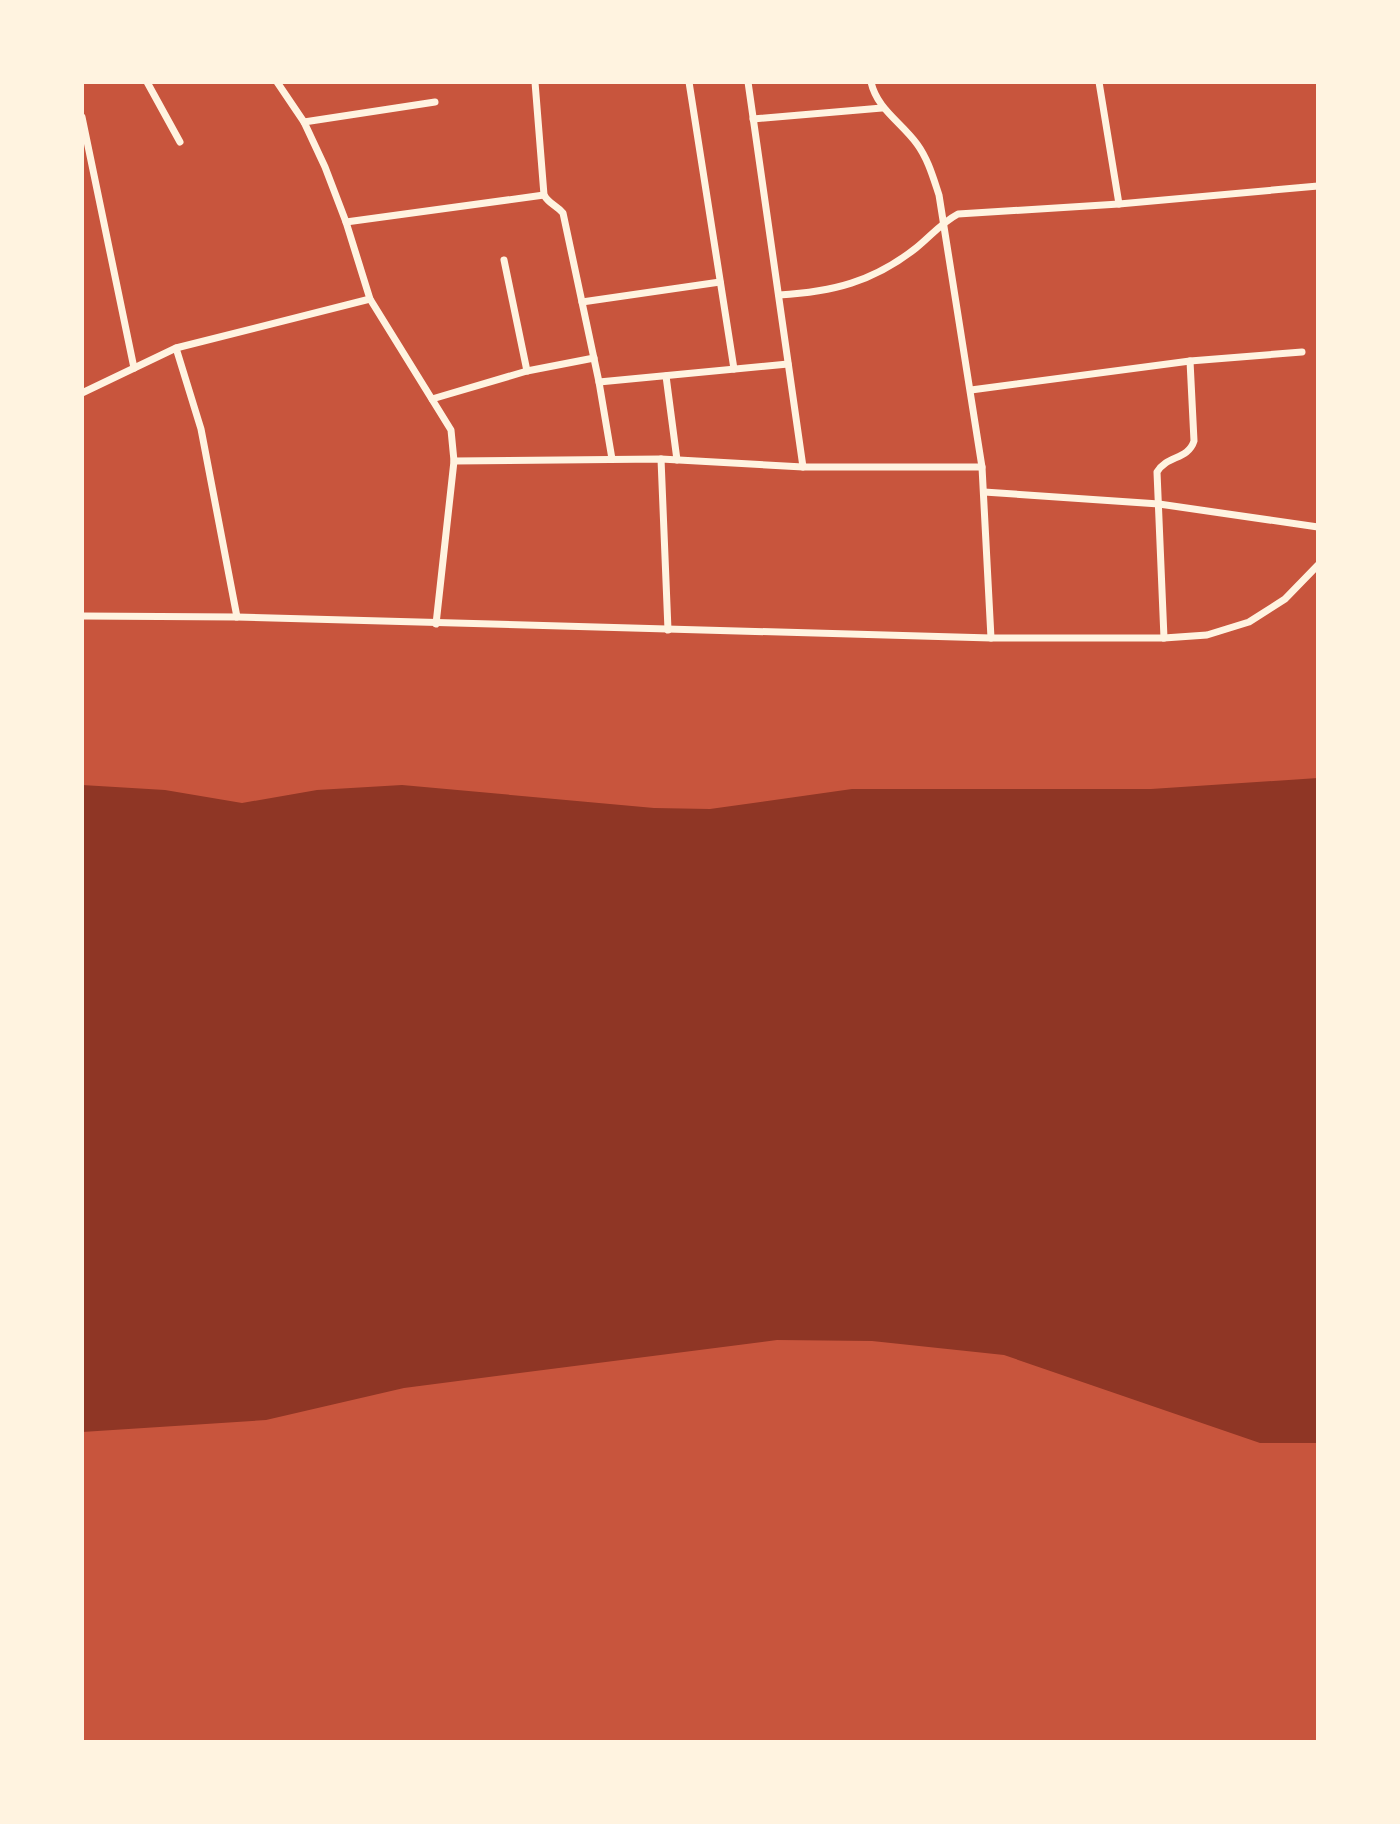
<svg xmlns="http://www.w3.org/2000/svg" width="1400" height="1824" font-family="'Nunito Sans',sans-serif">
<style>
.water{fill:#8f3625}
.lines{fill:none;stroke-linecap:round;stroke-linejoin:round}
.minor{stroke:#fff3e0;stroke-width:7}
</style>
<rect width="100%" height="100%" fill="#c8553d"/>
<polygon class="water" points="1318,778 1318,1443 1260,1443 1004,1355 872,1341 777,1340 404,1388 266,1420 82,1432 82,785 165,790 242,803 317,790 402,785 654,808 710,809 852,789 1151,789"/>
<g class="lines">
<g class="minor">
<polyline points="147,82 180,142"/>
<polyline points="277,82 304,122 325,167 346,222 370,299 451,430 454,461 436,624"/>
<path d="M535,82L544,195C549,204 556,205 563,213L599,382L612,459"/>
<polyline points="689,82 734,369"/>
<polyline points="748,82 803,467"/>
<path d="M871,82C877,109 901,122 917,144C928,159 933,177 939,195L982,467L991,638"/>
<polyline points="1099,82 1119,204"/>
<polyline points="82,117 134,368"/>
<polyline points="753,119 882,108"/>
<polyline points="304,122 435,102"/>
<polyline points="346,222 544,195"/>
<polyline points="504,260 527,371"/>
<path d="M779,295C832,292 873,282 916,248C930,237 941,223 958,214L1119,204L1318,186"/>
<polyline points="582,302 720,282"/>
<polyline points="176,348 201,429 237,617"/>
<polyline points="666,376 677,460"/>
<polyline points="599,382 788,364"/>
<polyline points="971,390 1190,361 1302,352"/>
<polyline points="82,393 176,348 370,299"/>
<polyline points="432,399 527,371 594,358"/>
<polyline points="661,459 668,630"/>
<polyline points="454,461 661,459 803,467 982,467"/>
<polyline points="984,492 1159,504 1318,527"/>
<polyline points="82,616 237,617 991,638 1164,638 1207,635 1249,622 1285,599 1318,565"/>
<path d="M1164,638L1157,472C1167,455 1188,460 1194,441L1190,361"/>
</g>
</g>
<rect width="1400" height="1824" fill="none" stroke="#fff3e0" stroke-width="168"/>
</svg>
